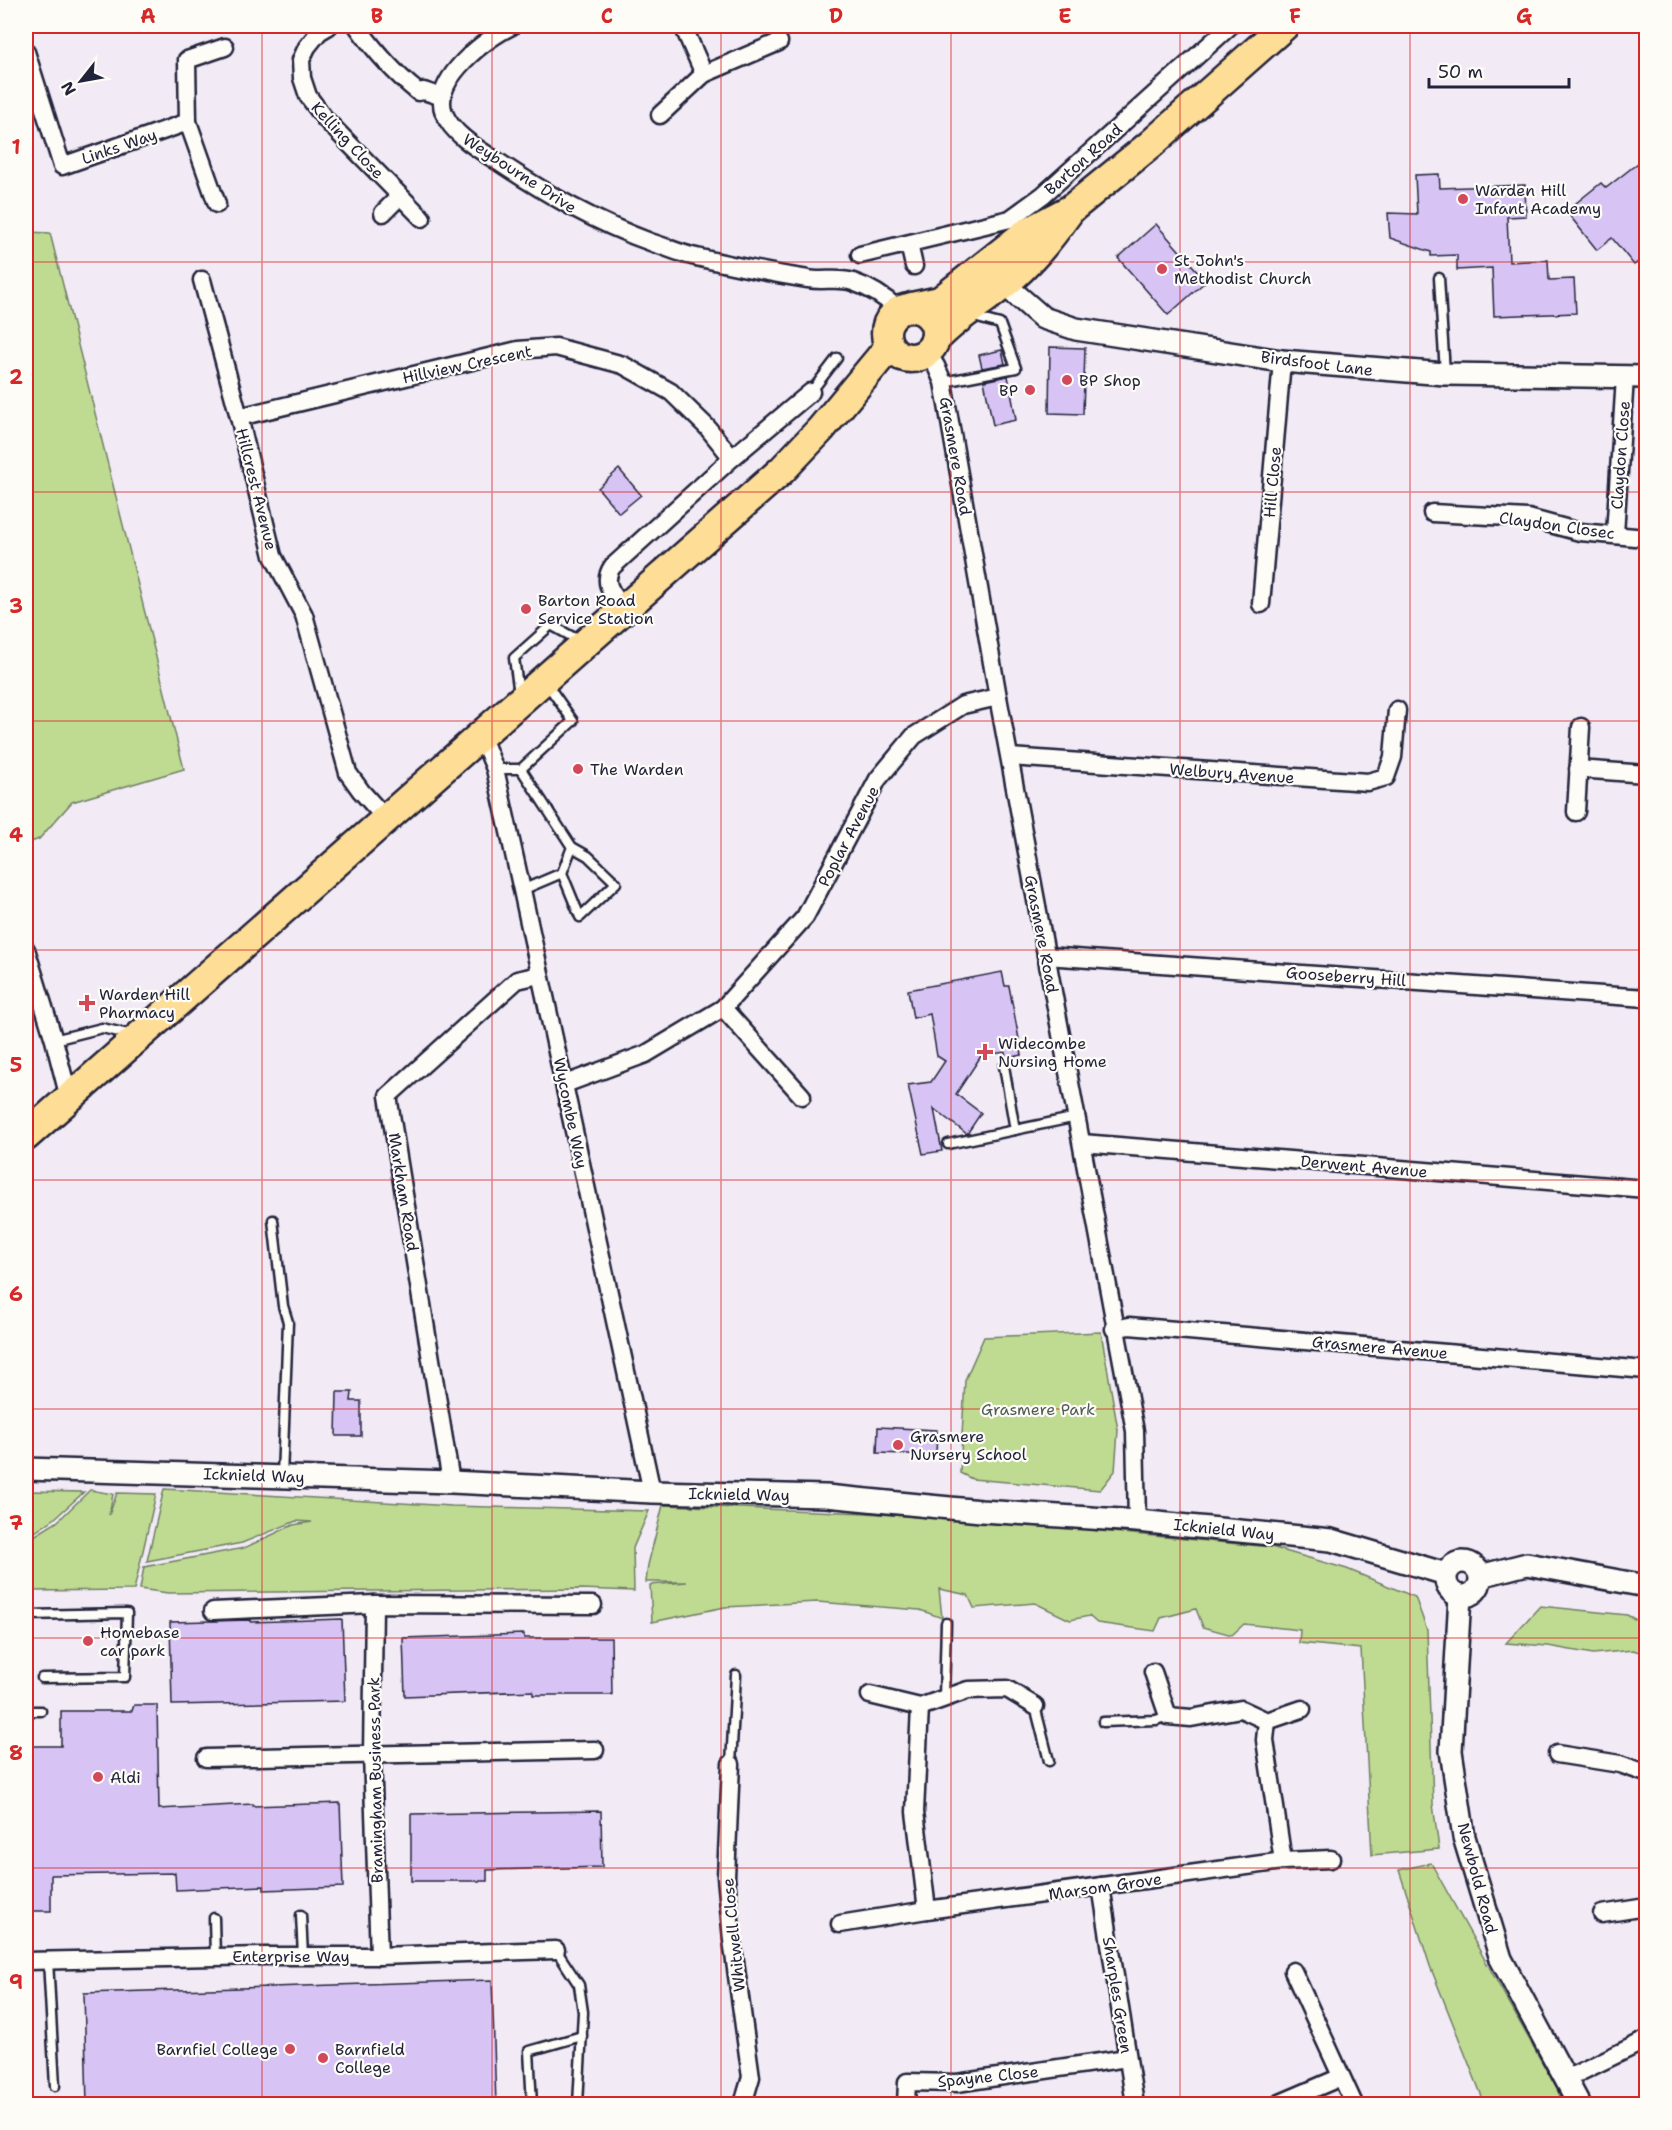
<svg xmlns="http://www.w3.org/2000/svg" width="1672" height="2130" font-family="'Shantell Sans',sans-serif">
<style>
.green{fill:#bfdb92;stroke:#707e66;stroke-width:1.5}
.building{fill:#d7c4f5;stroke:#22223b;stroke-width:1.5}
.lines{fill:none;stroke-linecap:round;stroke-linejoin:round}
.service-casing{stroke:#22223b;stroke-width:13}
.minor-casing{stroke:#22223b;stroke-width:21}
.tertiary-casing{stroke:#22223b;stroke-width:26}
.trunk-casing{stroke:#22223b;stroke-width:33}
.service{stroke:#fdfcf7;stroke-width:8}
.minor{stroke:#fdfcf7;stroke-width:16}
.tertiary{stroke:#fdfcf7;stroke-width:21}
.trunk{stroke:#fedd96;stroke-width:28}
.grid{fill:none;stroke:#d62828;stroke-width:1.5;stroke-opacity:0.55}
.poi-dot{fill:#d1495b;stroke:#fdfcf7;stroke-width:2}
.labels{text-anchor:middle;stroke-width:4.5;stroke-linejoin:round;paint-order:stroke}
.street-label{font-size:16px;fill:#22223b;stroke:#fdfcf7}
.poi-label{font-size:16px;fill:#22223b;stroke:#fdfcf7;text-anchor:start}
.park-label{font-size:16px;fill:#515a55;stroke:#fdfcf7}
.neatline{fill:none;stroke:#d62828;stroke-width:2}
.grid-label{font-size:20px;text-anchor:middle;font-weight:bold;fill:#d62828}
</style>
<rect width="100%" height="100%" fill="#f2ebf6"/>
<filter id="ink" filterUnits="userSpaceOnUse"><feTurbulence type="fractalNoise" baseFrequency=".0167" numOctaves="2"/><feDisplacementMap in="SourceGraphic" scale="12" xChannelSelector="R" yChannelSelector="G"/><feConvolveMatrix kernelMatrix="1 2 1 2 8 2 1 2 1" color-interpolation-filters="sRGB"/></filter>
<g filter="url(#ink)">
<g class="green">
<polygon points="26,232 50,233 184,769 72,802 39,839 26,844"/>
<polygon points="1101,1332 1118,1430 1115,1471 1100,1490 972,1479 960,1473 965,1380 984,1337"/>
<polygon points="164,1489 452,1506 649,1511 633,1548 634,1591 581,1589 168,1593 140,1589 144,1567 244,1548 293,1525 312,1522 296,1521 242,1543 147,1561"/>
<polygon points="90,1490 113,1494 109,1515 117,1493 156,1494 134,1590 26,1591 26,1541 57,1522"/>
<polygon points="26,1491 84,1492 54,1519 26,1538"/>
<polygon points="663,1505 866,1513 1069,1528 1271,1547 1347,1569 1415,1597 1427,1630 1433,1804 1439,1849 1372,1855 1361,1649 1299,1643 1300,1630 1244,1624 1232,1635 1203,1627 1196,1609 1161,1618 1155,1631 1097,1623 1089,1616 1070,1620 1035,1603 974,1608 968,1595 939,1589 942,1618 920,1610 817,1602 725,1607 652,1622 650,1585 687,1582 646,1582 648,1565"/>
<polygon points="1540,1606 1627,1615 1646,1625 1646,1654 1633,1650 1593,1654 1548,1646 1506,1643"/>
<polygon points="1431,1863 1558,2091 1563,2104 1485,2104 1430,1966 1399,1870"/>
</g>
<g class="building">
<polygon points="1647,156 1647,255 1634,265 1612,238 1597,250 1566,211 1601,183 1606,188"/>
<polygon points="1439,174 1440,188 1525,185 1526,216 1507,217 1509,262 1548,260 1549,280 1574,279 1576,313 1494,316 1492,268 1457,270 1457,255 1431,256 1431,252 1390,238 1388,213 1417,214 1415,175"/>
<polygon points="1156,224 1206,281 1168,315 1118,258"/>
<polygon points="1050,347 1085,348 1083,414 1049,413"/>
<polygon points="1002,350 1005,364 982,368 979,355"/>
<polygon points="1008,376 1016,420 993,425 984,381"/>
<polygon points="619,469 641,495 619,513 598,488"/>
<polygon points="1002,972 1005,986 1009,986 1022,1055 1006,1058 1005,1052 981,1056 956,1094 981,1113 967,1134 934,1109 942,1151 923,1154 908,1085 931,1082 945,1061 937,1056 930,1014 913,1018 908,990"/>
<polygon points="337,1392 352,1392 351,1401 361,1401 361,1436 336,1436"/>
<polygon points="878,1427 937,1430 936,1455 877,1453"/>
<polygon points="342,1619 345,1701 172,1705 170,1622 251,1620 251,1622"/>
<polygon points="524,1634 524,1638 611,1638 612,1695 533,1695 533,1691 405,1696 403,1638"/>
<polygon points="134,1705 157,1705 159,1809 253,1804 253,1806 340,1803 343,1887 264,1890 264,1886 176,1890 175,1873 51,1875 51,1911 26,1911 26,1746 61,1746 61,1711 132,1711"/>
<polygon points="601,1811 602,1867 487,1870 487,1881 411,1881 411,1814"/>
<polygon points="492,1980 496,2104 87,2104 84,1993"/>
</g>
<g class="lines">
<defs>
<g id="service">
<polyline points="1439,278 1445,373"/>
<polyline points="943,382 1016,368 1000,324 970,316"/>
<polyline points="811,392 837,358"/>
<polyline points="519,694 514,658 551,625 580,641"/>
<polyline points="495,769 521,769 572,847 562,873 522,890"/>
<polyline points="521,769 573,721 547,684"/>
<polyline points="562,873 580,917 616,883 588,856 572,847"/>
<polyline points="54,1040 102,1028 132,1035"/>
<polyline points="1004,1066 1015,1130"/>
<polyline points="948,1144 1077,1117"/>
<polyline points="273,1220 283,1306 288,1322 282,1476"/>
<polyline points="26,1615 127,1613 125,1677 42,1678"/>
<polyline points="944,1698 946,1623"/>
<polyline points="1035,1706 1049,1761"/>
<polyline points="26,1711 41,1711"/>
<polyline points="1103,1722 1156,1720 1168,1716"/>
<polyline points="731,1764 736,1675"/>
<polyline points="301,1915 303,1956"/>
<polyline points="214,1918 215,1957"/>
<polyline points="556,1950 579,1985 583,2012 578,2104"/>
<polyline points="48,1960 55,2086"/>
<polyline points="532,2104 529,2051 582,2036"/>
</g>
<g id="minor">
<polyline points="329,26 319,32 307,47 301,60 302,78 308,96 325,119 422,218"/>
<path d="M357,26C374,50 394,73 418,92L424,91L442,97"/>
<path d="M512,26C486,38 431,80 444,113C452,134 478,149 497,161C548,195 595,222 653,243C666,247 679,253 692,256C730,265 769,273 808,279C822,282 839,277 853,282C871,288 886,298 899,310"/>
<polyline points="683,26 704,74"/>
<polyline points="26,52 62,166 188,122"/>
<polyline points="660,115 704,74 779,42"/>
<polyline points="217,204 188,122 187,60 225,47"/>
<polyline points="383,213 400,196"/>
<polyline points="909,244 914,266"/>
<polyline points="860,255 1010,219 1043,195 1230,26"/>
<polyline points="202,280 239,417 273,556 304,615 348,773 361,791 386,819"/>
<polyline points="927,352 936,366 943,382 998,697 1135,1431 1137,1521"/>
<polyline points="239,417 518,350 556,347 623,365 671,392 707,427 732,458"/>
<polyline points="1432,513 1528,518 1580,532 1646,538"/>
<polyline points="1615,534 1625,377"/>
<polyline points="1261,604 1282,361"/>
<path d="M624,609C614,595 601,584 612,567L732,458L811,392"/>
<polyline points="481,735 495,769 522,890 652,1492"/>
<polyline points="1010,757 1368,782 1386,777 1393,757 1397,710"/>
<polyline points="1578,769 1646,774"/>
<polyline points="1576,812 1581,727"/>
<polyline points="26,949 54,1040 69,1098"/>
<polyline points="1046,956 1646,998"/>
<polyline points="723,1008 802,1096"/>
<polyline points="565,1084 646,1054 723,1008 805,917 878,779 914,736 963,705 998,697"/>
<polyline points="1082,1143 1646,1189"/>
<polyline points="1114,1329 1129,1326 1646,1370"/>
<polyline points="451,1482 388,1096 517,980 539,975"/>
<polyline points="374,1604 372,1755 379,1956"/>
<polyline points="213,1611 374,1604 593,1605"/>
<polyline points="1153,1672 1168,1716 1191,1718 1241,1709 1267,1721 1265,1740 1283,1861"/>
<polyline points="870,1695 920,1707 968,1690 1007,1689 1035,1706"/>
<polyline points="920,1707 915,1812 927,1910"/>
<polyline points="1267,1721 1302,1709"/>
<polyline points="1557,1754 1620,1764 1646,1773"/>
<polyline points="206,1758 595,1750"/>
<polyline points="731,1764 726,1877 732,1940 751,2077 743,2104"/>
<polyline points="1101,1886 1135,2104"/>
<polyline points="1602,1914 1646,1907"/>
<polyline points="840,1924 927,1910 1283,1861 1331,1859"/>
<polyline points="26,1961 265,1956 379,1956 556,1950"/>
<polyline points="1293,1971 1354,2104"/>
<polyline points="1566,2079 1646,2040"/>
<polyline points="906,2104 907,2082 957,2083 1127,2058"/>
<polyline points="1278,2104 1341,2077"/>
</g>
<g id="tertiary">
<polyline points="1004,284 1043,318 1076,329 1282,361 1445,374 1646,377"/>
<polyline points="26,1469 451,1482 652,1492 826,1496 981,1511 1137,1521 1331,1540 1446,1574"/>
<circle cx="1463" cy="1579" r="17"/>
<polyline points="1480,1576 1527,1564 1646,1586"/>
<polyline points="1460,1596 1451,1751 1464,1837 1501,1959 1579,2104"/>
</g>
<g id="trunk">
<polyline points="912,307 940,301 1026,233 1071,209 1151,144 1284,26"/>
<circle cx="911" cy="333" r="25"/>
<path d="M935,340C955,318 980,304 1003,285C1030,263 1048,241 1068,213"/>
<polyline points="26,1136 782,470 821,429 889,347"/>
</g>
</defs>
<use href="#service" class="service-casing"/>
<use href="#minor" class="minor-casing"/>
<use href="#tertiary" class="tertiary-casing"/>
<use href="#trunk" class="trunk-casing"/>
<use href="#service" class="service"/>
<use href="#minor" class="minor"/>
<use href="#tertiary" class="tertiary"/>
<use href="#trunk" class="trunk"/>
</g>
</g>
<path class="grid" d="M262,26V2104M492,26V2104M721,26V2104M951,26V2104M1180,26V2104M1410,26V2104M26,262H1646M26,492H1646M26,721H1646M26,950H1646M26,1180H1646M26,1409H1646M26,1638H1646M26,1868H1646"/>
<g class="poi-dot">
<circle cx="1463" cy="199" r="6"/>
<circle cx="1162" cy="269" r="6"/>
<circle cx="1067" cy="380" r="6"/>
<circle cx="1030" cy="390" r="6"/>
<circle cx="526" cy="609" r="6"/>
<circle cx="578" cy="769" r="6"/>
<path d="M84 994h6v6h6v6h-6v6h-6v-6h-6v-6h6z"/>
<path d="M982 1043h6v6h6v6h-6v6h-6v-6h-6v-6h6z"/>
<circle cx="898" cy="1445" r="6"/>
<circle cx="88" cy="1641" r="6"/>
<circle cx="98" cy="1777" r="6"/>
<circle cx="290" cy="2049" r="6"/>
<circle cx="323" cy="2058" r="6"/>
</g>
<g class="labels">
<g class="street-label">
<text transform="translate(348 140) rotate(47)" y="6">Kelling Close</text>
<text transform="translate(119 146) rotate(-19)" y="6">Links Way</text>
<text transform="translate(1083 159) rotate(-42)" y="6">Barton Road</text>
<text transform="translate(520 173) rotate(33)" y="6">Weybourne Drive</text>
<text transform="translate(1317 363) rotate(7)" y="6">Birdsfoot Lane</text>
<text transform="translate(467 364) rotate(-12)" y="6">Hillview Crescent</text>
<text transform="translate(1620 455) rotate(-86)" y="6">Claydon Close</text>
<text transform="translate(956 456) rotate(80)" y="6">Grasmere Road</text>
<text transform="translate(1272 482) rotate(-85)" y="6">Hill Close</text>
<text transform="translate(257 489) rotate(76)" y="6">Hillcrest Avenue</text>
<text transform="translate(1557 525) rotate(8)" y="6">Claydon Closec</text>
<text transform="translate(1232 773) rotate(4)" y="6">Welbury Avenue</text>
<text transform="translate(848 836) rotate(-62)" y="6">Poplar Avenue</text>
<text transform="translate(1042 934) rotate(79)" y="6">Grasmere Road</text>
<text transform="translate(1346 976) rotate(4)" y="6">Gooseberry Hill</text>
<text transform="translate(571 1113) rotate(78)" y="6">Wycombe Way</text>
<text transform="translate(1364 1166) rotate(5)" y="6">Derwent Avenue</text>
<text transform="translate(404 1192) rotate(81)" y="6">Markham Road</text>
<text transform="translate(1380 1347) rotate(5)" y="6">Grasmere Avenue</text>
<text transform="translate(254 1475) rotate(2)" y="6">Icknield Way</text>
<text transform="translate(739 1494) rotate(1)" y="6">Icknield Way</text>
<text transform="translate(1224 1529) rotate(6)" y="6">Icknield Way</text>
<text transform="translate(375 1780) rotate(-91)" y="6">Bramingham Business Park</text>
<text transform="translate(1478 1878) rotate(75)" y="6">Newbold Road</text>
<text transform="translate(1105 1886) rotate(-8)" y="6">Marsom Grove</text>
<text transform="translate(733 1935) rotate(-96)" y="6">Whitwell Close</text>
<text x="291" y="1962">Enterprise Way</text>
<text transform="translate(1118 1995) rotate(81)" y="6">Sharples Green</text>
<text transform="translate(988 2076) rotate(-6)" y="6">Spayne Close</text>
</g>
<g class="poi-label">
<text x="1475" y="196">Warden Hill<tspan x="1475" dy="18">Infant Academy</tspan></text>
<text x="1174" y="266">St John's<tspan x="1174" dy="18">Methodist Church</tspan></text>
<text x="1079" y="386">BP Shop</text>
<text x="1018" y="396" text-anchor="end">BP</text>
<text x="538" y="606">Barton Road<tspan x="538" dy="18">Service Station</tspan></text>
<text x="590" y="775">The Warden</text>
<text x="99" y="1000">Warden Hill<tspan x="99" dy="18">Pharmacy</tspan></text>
<text x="998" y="1049">Widecombe<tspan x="998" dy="18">Nursing Home</tspan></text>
<text x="910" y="1442">Grasmere<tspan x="910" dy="18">Nursery School</tspan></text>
<text x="100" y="1638">Homebase<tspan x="100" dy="18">car park</tspan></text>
<text x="110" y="1783">Aldi</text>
<text x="278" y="2055" text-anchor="end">Barnfiel College</text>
<text x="335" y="2055">Barnfield<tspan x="335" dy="18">College</tspan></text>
</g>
<g class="park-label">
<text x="1038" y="1415">Grasmere Park</text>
</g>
</g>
<rect width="1672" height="2130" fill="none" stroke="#fdfcf7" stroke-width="66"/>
<g transform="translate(81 81) rotate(239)" stroke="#fdfcf7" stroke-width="4.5" paint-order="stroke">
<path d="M0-4.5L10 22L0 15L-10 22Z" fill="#22223b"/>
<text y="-9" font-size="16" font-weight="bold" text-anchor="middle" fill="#22223b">N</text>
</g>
<path d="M1429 78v9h140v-9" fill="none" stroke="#22223b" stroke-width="3"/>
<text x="1438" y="78" font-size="18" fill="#22223b" stroke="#fdfcf7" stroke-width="4.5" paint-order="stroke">50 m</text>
<rect x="33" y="33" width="1606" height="2064" class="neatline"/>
<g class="grid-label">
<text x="148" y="23">A</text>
<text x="377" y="23">B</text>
<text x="607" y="23">C</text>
<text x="836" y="23">D</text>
<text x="1065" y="23">E</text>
<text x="1295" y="23">F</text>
<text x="1524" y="23">G</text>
<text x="16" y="154">1</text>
<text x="16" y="384">2</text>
<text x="16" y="613">3</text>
<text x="16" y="842">4</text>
<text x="16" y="1072">5</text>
<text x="16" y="1301">6</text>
<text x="16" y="1530">7</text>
<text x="16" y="1760">8</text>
<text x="16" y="1989">9</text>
</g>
</svg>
